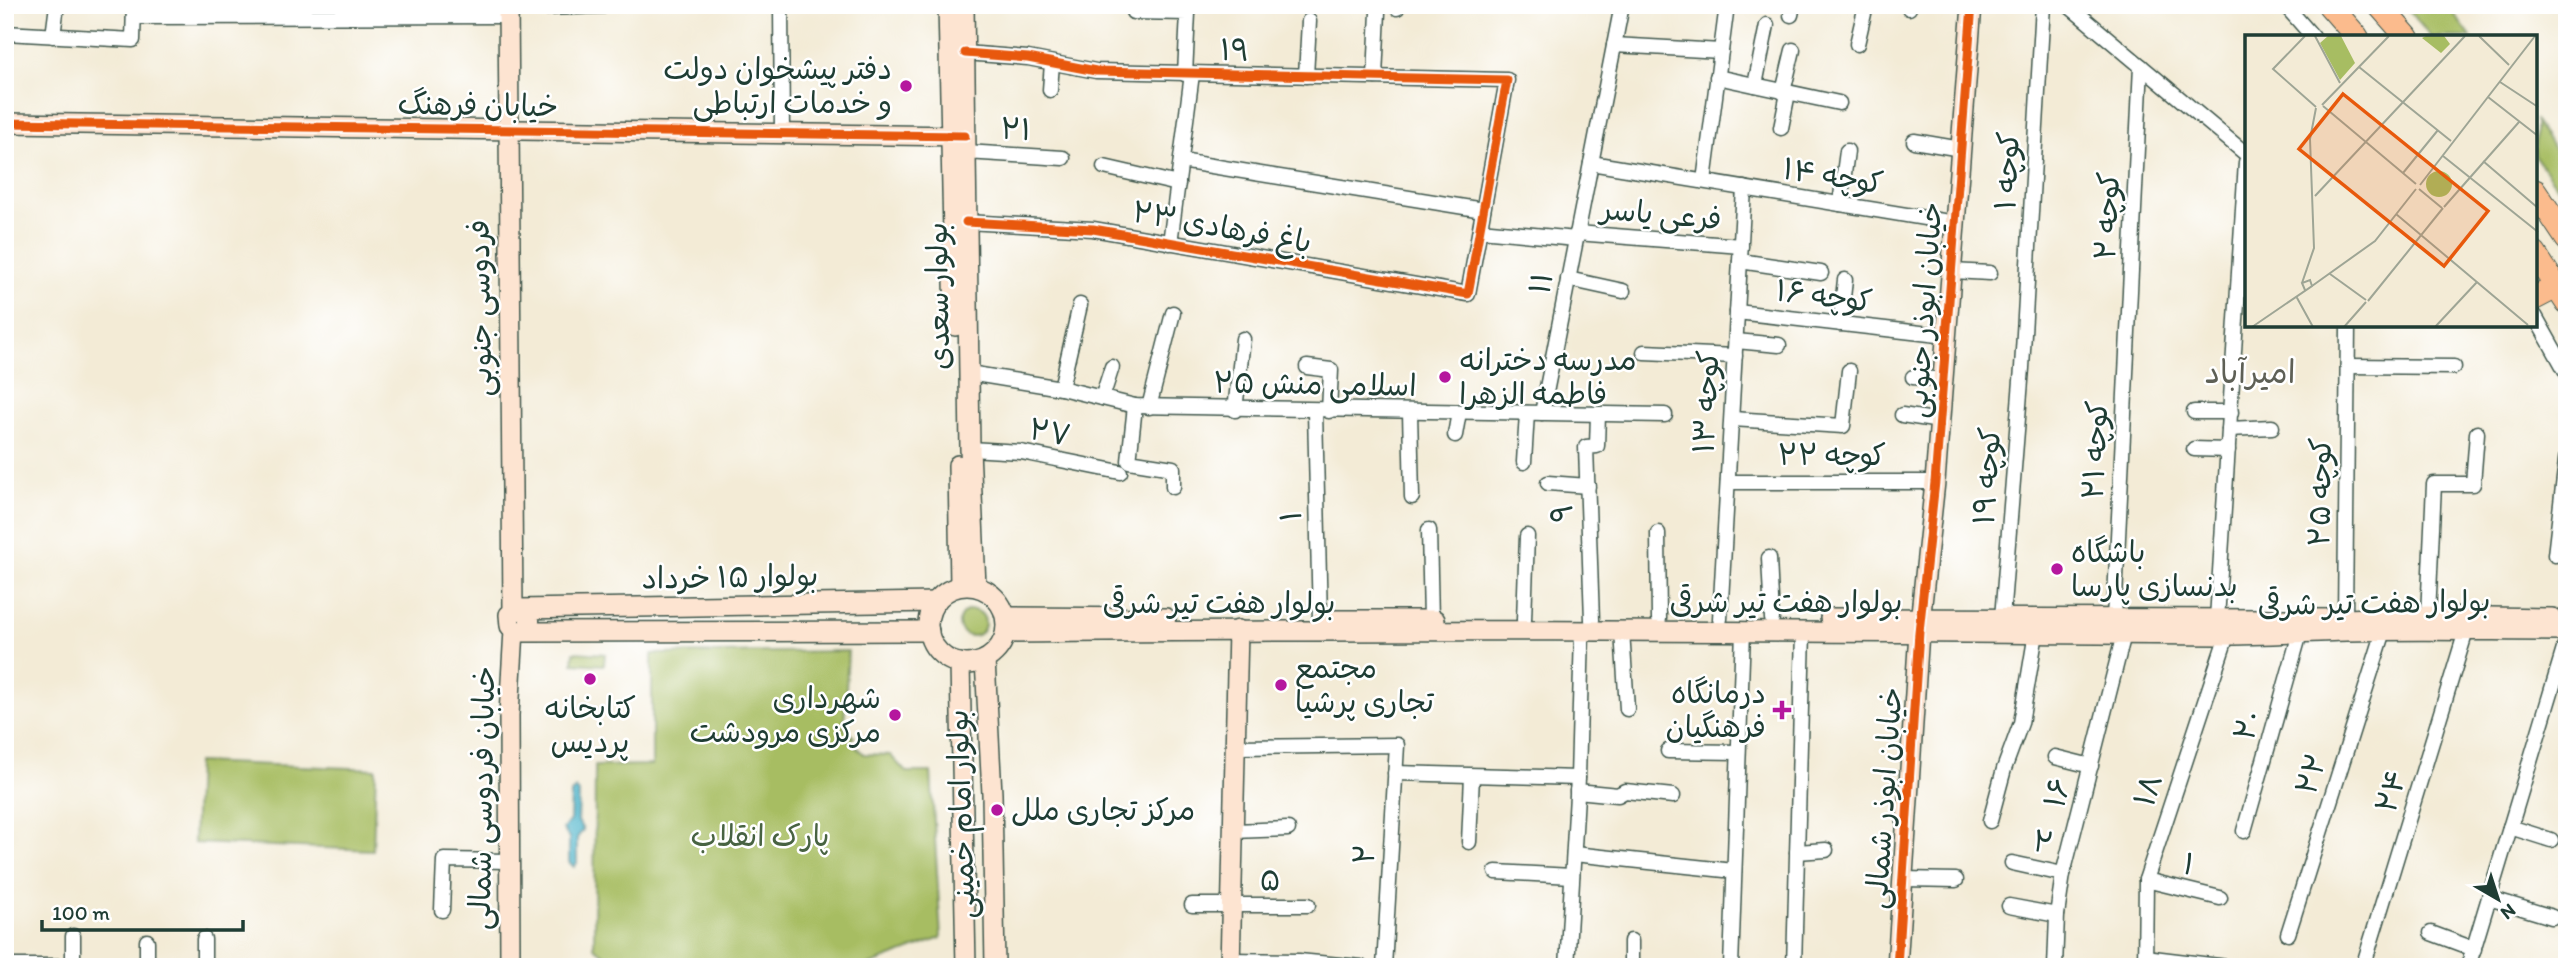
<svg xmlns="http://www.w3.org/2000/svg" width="2572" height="972" font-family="Itim,'Playpen Sans Arabic',sans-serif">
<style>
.green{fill:#a7bd62;stroke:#637d4b;stroke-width:2}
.water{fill:#4ab2c9;stroke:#34787e;stroke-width:2}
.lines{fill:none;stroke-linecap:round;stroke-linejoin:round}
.street-casing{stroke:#3f574c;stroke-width:17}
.secondary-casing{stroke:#3f574c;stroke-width:22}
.primary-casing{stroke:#3f574c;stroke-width:25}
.street{stroke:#fff;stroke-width:14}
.secondary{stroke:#fde4d1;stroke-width:19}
.primary{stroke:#fbbb8d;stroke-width:23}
.cycleway-casing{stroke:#fff;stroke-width:13}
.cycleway{stroke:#e8590c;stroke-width:9}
.poi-dot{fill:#b5179e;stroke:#fff;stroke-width:2.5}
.labels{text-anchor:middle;stroke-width:5;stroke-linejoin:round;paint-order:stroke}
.street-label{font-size:30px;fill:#1f3d34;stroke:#fff}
.poi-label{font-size:30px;fill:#1f3d34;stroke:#fff;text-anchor:start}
.park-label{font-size:30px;fill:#486342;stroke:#fff}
.neighbourhood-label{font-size:32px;fill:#5e6056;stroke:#fff}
.inset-road{fill:none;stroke:#9ea595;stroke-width:2}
.view{fill:#e8590c;fill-opacity:0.15;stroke:#e8590c;stroke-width:3.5}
.inset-edge{fill:none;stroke:#1f3d34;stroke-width:3.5}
</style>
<rect width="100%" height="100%" fill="#fff"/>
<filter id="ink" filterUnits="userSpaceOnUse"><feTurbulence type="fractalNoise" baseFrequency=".0143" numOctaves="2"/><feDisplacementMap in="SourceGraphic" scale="14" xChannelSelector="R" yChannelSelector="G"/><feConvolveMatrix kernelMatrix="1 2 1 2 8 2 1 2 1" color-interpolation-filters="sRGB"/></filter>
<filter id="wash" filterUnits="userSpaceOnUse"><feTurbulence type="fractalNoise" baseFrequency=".00686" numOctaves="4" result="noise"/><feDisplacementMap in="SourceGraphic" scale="28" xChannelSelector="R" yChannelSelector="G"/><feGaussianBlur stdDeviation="1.57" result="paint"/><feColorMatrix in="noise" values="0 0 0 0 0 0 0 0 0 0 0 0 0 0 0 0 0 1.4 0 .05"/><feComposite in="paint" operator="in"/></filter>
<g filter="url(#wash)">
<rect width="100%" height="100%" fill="#f3ebd6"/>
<g class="green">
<polygon points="2404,5 2447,5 2471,37 2431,37"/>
<polygon points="2535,122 2567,168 2567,201 2535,156"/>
<circle cx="972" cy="623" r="13"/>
<polygon points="848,651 844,728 854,737 850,742 864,754 890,755 906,772 931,772 941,938 864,967 623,967 594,947 595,766 652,765 652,654"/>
<polygon points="574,652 605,654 604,665 573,663"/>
<polygon points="197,762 376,769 373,850 194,843"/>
</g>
<polygon class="water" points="576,789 579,793 578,821 583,830 577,838 577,863 574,867 569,862 569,838 563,829 570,820 571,793"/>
</g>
<g filter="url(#ink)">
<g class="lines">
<defs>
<g id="street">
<polyline points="781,5 782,133"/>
<polyline points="2068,5 2246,154"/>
<polyline points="2285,5 2313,37"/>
<polyline points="1397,8 1398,5"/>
<polyline points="1909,8 1909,5"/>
<polyline points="508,9 604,6"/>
<polyline points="1133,12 1188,13 1185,74"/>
<polyline points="1791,15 1793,5"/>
<polyline points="134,17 508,16"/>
<polyline points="5,33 133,40 134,5"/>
<polyline points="53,36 57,5"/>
<polyline points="1857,44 1866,5"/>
<polyline points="1614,45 1721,51"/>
<polyline points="965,53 1028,58 1096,71 1507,80 1468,294 1093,229 966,222"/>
<polyline points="1306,76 1309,21"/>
<polyline points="1375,77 1378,12"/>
<polyline points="1717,77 1839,103"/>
<polyline points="1755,85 1767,25"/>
<polyline points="1050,90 1052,63"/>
<polyline points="1783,92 1793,50"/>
<polyline points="1781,128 1788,93"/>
<polyline points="1914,141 1961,149"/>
<polyline points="966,152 1063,158"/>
<polyline points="1181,161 1483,210"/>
<polyline points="1591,163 1955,223"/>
<polyline points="1104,167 1178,184"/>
<polyline points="1704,181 1727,5"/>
<polyline points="1840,204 1847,151"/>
<polyline points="1480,230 1576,239"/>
<polyline points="1577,233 1741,246"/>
<polyline points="1170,243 1192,74"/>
<polyline points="1740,261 1821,273"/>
<polyline points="1952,271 1990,273"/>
<polyline points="1568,279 1623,291"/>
<polyline points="1737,312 1947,336"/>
<polyline points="2535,316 2567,373"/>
<polyline points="1840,324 1845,280"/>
<polyline points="1736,341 1779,345"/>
<polyline points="1644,352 1735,356"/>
<polyline points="2348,366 2454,367"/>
<polyline points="1307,367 1331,370 1329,411"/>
<polyline points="969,373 1061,388 1135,406 1665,415"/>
<polyline points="1913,377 1943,380"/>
<polyline points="1061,388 1080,305"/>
<polyline points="1102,398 1112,367"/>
<polyline points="1135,406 1129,461 1173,468 1173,487"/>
<polyline points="1149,407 1173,313"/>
<polyline points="1235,410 1243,339"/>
<polyline points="1315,411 1320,620"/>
<polyline points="1410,412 1412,497"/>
<polyline points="2194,412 2231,412"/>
<polyline points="1542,413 1622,5"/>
<polyline points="1902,415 1940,421"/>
<polyline points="1732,419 1843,426 1849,371"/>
<polyline points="2229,429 2272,427"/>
<polyline points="1455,435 1459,412"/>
<polyline points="970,449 1021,452 1120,472"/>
<polyline points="2194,449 2228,450"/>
<polyline points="1524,462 1527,413"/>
<polyline points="1728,482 1935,482"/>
<polyline points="1548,483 1588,486"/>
<polyline points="1429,530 1431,620"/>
<polyline points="1658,533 1659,619"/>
<polyline points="2555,555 2567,452"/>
<polyline points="1769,558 1772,619"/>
<polyline points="2428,616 2434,484 2473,484 2477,433"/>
<polyline points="2002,618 2022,368 2043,5"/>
<polyline points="1720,619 1744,188"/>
<polyline points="2114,619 2141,66"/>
<polyline points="2217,619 2246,162"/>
<polyline points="2345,619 2348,326"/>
<polyline points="1524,620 1527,536"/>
<polyline points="1592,620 1586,447 1597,446 1598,414"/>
<polyline points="1622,631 1627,709"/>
<polyline points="1236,747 1397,745 1384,967"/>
<polyline points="1668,751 1738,752"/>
<polyline points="2055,757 2091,766"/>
<polyline points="1395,773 1578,778"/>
<polyline points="1577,791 1618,795 1625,791 1673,796"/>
<polyline points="1990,821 2004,769 2021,723 2036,633"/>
<polyline points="2510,827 2551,840"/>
<polyline points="1234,831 1288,829"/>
<polyline points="2244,831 2300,633"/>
<polyline points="1469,842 1472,776"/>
<polyline points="1797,852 1826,850"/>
<polyline points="1574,854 1734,871"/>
<polyline points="2012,863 2063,874"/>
<polyline points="1496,872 1572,876"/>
<polyline points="1903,879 1956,880"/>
<polyline points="2146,880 2220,898"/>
<polyline points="2489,898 2552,917"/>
<polyline points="1192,905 1308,905"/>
<polyline points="2009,906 2057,915"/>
<polyline points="442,910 444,860 509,861"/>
<polyline points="2431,933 2474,949"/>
<polyline points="2288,934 2384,631"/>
<polyline points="204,939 204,967"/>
<polyline points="1631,941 1631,967"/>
<polyline points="2145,957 2227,967"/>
<polyline points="1231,960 1299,961 1361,967"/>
<polyline points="5,966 73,966"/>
<polyline points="73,967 73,936"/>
<polyline points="147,967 147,941"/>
<polyline points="1567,967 1578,778 1582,632"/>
<polyline points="1731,967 1743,631"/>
<polyline points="1794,967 1803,632"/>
<polyline points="2055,967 2057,915 2063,874 2124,634"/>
<polyline points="2145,967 2146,880 2227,635"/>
<polyline points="2363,967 2466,631"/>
<polyline points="2468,967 2567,639"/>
</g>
<g id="secondary">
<polyline points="508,5 513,611"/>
<polyline points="948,5 955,326"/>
<polyline points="964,5 970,449 976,586"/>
<polyline points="5,123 965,136"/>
<polyline points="958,465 960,586"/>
<circle cx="967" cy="625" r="39"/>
<path d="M525,610C537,624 523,639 510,626L509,615L519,609L936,602"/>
<polyline points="1006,617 1166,618"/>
<polyline points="1830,618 2345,619 2428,616 2552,618"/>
<polyline points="1322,620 1435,620"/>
<polyline points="522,632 929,631"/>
<path d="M1006,633C1411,628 1816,632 2222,635C2263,635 2305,632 2347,631C2420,629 2494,631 2567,631"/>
<polyline points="985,660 992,794 995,967"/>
<polyline points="960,663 966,967"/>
<polyline points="510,967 509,715 514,630"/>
<polyline points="1230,967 1238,630"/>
<polyline points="1897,967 1919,632 1935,482 1972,5"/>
</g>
<g id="primary">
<polyline points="2329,5 2357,37"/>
<polyline points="2379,5 2407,37"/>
<polyline points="2535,191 2567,239"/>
<polyline points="2535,254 2567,303"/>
<polyline points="2535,298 2558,286"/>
</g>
</defs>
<use href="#street" class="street-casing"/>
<use href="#secondary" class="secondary-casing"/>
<use href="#primary" class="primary-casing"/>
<use href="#street" class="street"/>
<use href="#secondary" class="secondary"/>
<use href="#primary" class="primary"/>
<defs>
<g id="cycleway">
<polyline points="965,53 1028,58 1096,71 1507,80 1468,294 1093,229 966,222"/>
<polyline points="5,123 965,136"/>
<polyline points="1897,967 1919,632 1935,482 1972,5"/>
</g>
</defs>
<use href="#cycleway" class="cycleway-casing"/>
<use href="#cycleway" class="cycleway"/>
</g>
</g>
<g class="poi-dot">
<circle cx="906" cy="86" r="7"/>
<circle cx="1445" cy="377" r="7"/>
<circle cx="2057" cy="569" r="7"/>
<circle cx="590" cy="679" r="7"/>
<circle cx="1281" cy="685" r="7"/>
<path d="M1778.5 699.5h7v7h7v7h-7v7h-7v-7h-7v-7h7z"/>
<circle cx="895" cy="715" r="7"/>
<circle cx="997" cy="810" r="7"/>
</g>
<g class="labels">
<g class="street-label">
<text transform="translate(1235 50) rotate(1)" y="10">۱۹</text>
<text transform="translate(478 105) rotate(1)" y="10">خیابان فرهنگ</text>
<text transform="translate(1016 129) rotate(4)" y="10">۲۱</text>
<text transform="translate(2007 171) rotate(-87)" y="10">کوچه ۱</text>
<text transform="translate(1833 176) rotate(9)" y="10">کوچه ۱۴</text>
<text transform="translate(1661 214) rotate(5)" y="10">فرعی یاسر</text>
<text transform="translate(2107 216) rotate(-87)" y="10">کوچه ۲</text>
<text transform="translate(1222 227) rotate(10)" y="10">باغ فرهادی ۲۳</text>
<text transform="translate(1541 283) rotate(-79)" y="10">۱۱</text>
<text transform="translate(938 296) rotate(-91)" y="10">بولوار سعدی</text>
<text transform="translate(1824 296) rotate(7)" y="10">کوچه ۱۶</text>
<text transform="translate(480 308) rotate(-91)" y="10">فردوسی جنوبی</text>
<text transform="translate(1924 310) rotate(-86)" y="10">خیابان ابوذر جنوبی</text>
<text transform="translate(1315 384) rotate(1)" y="10">اسلامی منش ۲۵</text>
<text transform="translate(1706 402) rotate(-87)" y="10">کوچه ۱۳</text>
<text transform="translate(1050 432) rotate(10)" y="10">۲۷</text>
<text transform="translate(2095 450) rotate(-87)" y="10">کوچه ۲۱</text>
<text x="1832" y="465">کوچه ۲۲</text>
<text transform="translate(1987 476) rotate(-86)" y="10">کوچه ۱۹</text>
<text transform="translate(2320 492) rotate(-89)" y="10">کوچه ۲۵</text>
<text transform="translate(1562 513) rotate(-92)" y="10">۹</text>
<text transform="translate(1291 516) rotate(-91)" y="10">۱</text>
<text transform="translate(730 577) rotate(-1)" y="10">بولوار ۱۵ خرداد</text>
<text x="1786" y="612">بولوار هفت تیر شرقی</text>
<text x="1219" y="613">بولوار هفت تیر شرقی</text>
<text transform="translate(2374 603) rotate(-1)" y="10">بولوار هفت تیر شرقی</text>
<text transform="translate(2247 725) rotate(-74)" y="10">۲۰</text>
<text transform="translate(2311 774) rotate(-72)" y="10">۲۲</text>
<text transform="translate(2148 790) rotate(-72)" y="10">۱۸</text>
<text transform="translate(2391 791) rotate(-73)" y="10">۲۴</text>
<text transform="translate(2057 793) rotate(-75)" y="10">۱۶</text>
<text transform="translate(482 798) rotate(-89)" y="10">خیابان فردوسی شمالی</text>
<text transform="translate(1884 798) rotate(-86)" y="10">خیابان ابوذر شمالی</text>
<text transform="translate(961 814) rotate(-92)" y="10">بولوار امام خمینی</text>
<text transform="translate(2043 842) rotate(12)" y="10">۲</text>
<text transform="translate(1364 854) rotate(-87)" y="10">۲</text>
<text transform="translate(2189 864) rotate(14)" y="10">۱</text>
<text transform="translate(1270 880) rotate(-1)" y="10">۵</text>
</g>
<g class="poi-label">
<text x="892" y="79" text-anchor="end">دفتر پیشخوان دولت<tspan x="892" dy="34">و خدمات ارتباطی</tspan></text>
<text x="1459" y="370">مدرسه دخترانه<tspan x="1459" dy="34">فاطمه الزهرا</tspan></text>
<text x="2071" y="562">باشگاه<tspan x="2071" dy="34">بدنسازی پارسا</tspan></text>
<text x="1295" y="678">مجتمع<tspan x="1295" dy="34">تجاری پرشیا</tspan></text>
<text x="1766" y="703" text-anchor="end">درمانگاه<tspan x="1766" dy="34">فرهنگیان</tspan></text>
<text x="881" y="708" text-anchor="end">شهرداری<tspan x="881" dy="34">مرکزی مرودشت</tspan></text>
<text x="590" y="718" text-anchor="middle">کتابخانه<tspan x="590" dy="34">پردیس</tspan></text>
<text x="1011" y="820">مرکز تجاری ملل</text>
</g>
<g class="park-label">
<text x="760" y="846">پارک انقلاب</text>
</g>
<g class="neighbourhood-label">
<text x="2250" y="383">امیرآباد</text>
</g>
</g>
<g transform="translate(2245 35)">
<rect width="292" height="292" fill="#f3ebd6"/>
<path d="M83,1H96L110,28L95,45L75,8ZM181,1H199L205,9L196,18L177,3ZM181 149a13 13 0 1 1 26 0a13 13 0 1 1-26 0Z" fill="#a7bd62"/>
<path class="inset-road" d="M60,1L28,34L71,72M70,1L95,48M234,1L264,30M114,32L206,106M255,47L293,72M243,62L293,101M77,70L144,1M78,71L171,149M198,121L293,197M238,126L293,173M158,138L193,95M175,150L290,1M174,154L197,173M70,161L220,1M199,172L274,87M151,179L283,290M85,239L121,265M57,248L69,213L65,104L71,73M67,251L130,206L171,154M51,261L68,292M123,266L198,173M7,292L67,251L65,245L57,248L60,255M99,292L121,267M190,292L232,247"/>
<path class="view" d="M98,59L243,176L199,231L54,114Z"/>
<rect width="292" height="292" class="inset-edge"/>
</g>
<rect width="2572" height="972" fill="none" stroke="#fff" stroke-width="28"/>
<g transform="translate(2498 899) rotate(141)" stroke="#ffffff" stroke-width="5" paint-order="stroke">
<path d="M0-5L12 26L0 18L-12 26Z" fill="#1f3d34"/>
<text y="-10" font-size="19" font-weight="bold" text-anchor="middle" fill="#1f3d34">N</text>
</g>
<path d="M42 920v10h201v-10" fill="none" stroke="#1f3d34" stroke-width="3.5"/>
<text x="52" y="920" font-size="21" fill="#1f3d34" stroke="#ffffff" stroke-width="5" paint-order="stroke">100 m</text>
</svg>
